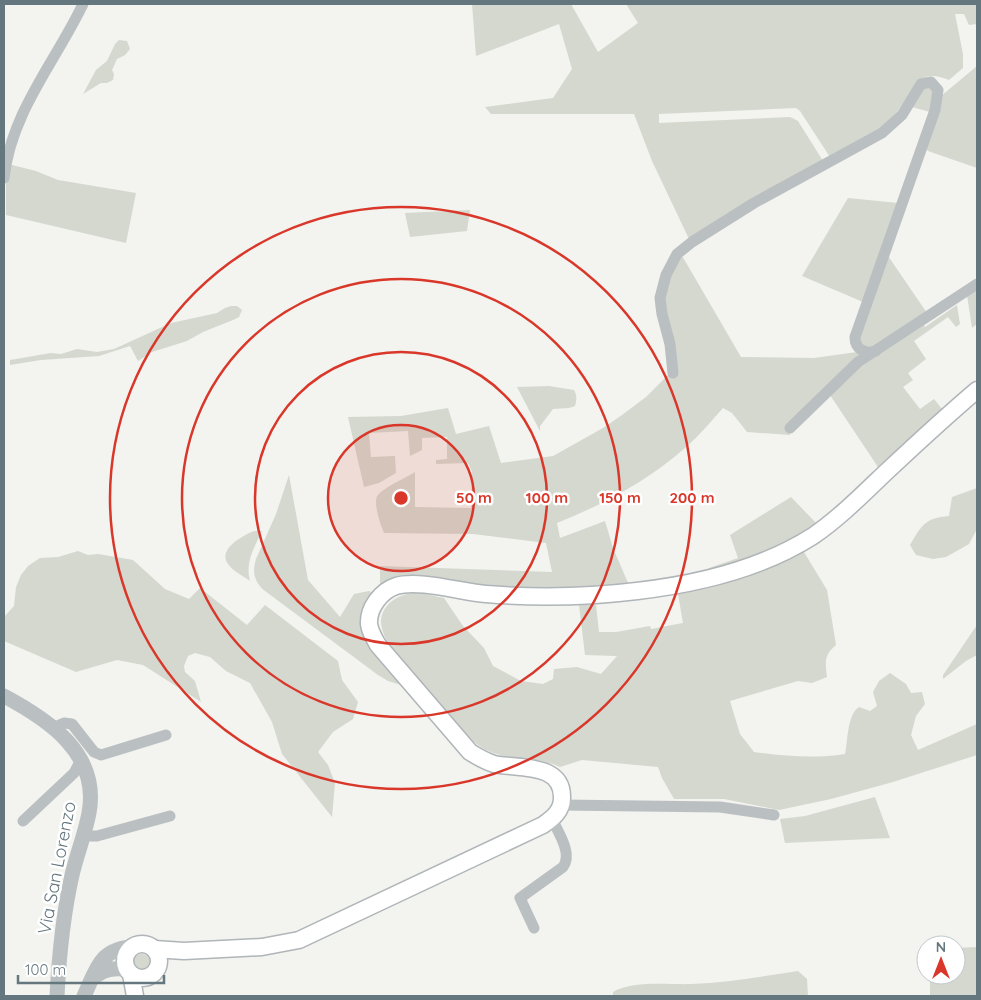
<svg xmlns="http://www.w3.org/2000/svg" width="981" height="1000" font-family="Quicksand,sans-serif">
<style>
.green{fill:#d4d8cf}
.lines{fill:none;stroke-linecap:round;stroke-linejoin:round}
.secondary-casing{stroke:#afb5b8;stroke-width:19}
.minor{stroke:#babfc1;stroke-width:11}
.tertiary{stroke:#babfc1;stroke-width:15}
.secondary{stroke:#fff;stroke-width:16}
.ring{fill:none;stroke:#d9372a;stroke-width:2.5}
.labels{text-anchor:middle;stroke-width:5;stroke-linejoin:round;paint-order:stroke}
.street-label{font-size:18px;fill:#64777f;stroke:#fff}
.centre{fill:#d9372a;stroke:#fff;stroke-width:2.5}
.ring-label{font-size:15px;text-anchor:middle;font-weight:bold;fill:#d9372a;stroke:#fff;stroke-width:5;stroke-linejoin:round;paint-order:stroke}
</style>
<rect width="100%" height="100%" fill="#f3f3ef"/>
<g class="green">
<path d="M472,4H571L598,52L638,23L626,4H977V24L969,25L964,14H955L963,54V68L949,80C941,77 931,74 923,78C914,83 897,117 884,126C868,138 848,147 830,157L800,111L796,108L659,114V123L790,117L798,121L823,161L689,239L652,161L634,114H491L485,107L553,98L572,69L559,24L476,56Z"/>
<polygon points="119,40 127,41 130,49 125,55 117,59 112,70 114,74 113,80 107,83 101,83 83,94 96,70 107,61 115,44"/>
<polygon points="977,66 977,168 928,151 925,147 941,96"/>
<polygon points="925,86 934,89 930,112 912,107"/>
<polygon points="8,164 36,171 58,180 136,193 126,243 6,215 6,181"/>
<polygon points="848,198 898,203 863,302 802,276"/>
<polygon points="470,210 467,231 410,237 405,213"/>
<path d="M681,254L741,357L814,358L857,352L860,354L789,423L790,435L747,432L732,413L723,408C711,421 700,435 686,447C648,481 604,504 557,523L560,538L605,521L613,548L629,585L577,589L380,587V566L552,572L546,543L473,534L384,533C381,526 372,501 378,495C383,488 407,477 415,472V507L471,508L472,472L468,463L436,464V460L447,459V437L422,438V450L410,456L408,431L369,433L371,457L395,456L396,473L379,483L364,487L348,417L401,416L448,408L456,434L489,426L501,463L553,456L603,428L622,415L646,397L671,372L664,316L665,285Z"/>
<polygon points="888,256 927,313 874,347 863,346 859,338"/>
<polygon points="977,289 977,324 972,328 967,295"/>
<polygon points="957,305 960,324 956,327 948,317 914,341 926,359 908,373 913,380 903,387 920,409 934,399 942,409 878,467 830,395 861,366 924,325 925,327"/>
<polygon points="231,306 237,306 242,310 239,317 233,320 203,332 187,341 152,352 138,361 130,346 99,356 41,360 10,365 10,360 51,353 61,354 77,349 97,352 114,349 171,323 217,313 225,308"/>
<path d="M549,386L574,390C577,396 577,399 575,406L569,408L553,409L540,426V431L517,387Z"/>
<path d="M289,475L308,580L340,617L354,594L369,591L374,593L376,652L401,685L388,681L378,675L265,591C254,582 252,572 256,559L276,514Z"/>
<path d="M977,488V529L969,544L946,557L933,559L916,555L910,545C922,525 925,518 949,516L952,497Z"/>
<path d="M791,497L816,523C783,546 747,559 708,571L709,568L738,558L730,535Z"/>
<path d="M254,531H262C254,548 245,562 250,581C243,576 233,571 228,564C217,549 244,535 254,531Z"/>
<polygon points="78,551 88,555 98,554 133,560 165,589 189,599 200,588 247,625 265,605 338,661 342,680 358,702 353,719 333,732 318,752 328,765 335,783 332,817 282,754 272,722 250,683 226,671 210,657 195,653 188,656 184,666 185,672 195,681 201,702 143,665 117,660 76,672 4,641 4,617 14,606 16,587 21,575 28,566 40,558 58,557"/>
<path d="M804,552L827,590L836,645C824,655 825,662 827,677L812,683L798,681L730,701L740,734L754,752C785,756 814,759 845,754C848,740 847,715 859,707L870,711L877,706L873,692L879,681L890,673L906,684L911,693L922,692L925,704L916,716L911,735L918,750L977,724V755L893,782L831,799L779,810L724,799H674L662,778L658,767L582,760L560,767C528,752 501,765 473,741L391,650C387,641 381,631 381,621C382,604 399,594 414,593C423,593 434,596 444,598L463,626L484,648L493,666L521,681L543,684L553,679L554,669L577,667L601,674L617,656L585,655L579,605H596L599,632H616L650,626L651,629L683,623L678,594L706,589L747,577Z"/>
<polygon points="977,625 977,655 966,661 943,679 943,675"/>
<polygon points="875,797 890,838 785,843 780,819 805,816"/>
<polygon points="977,947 977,996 930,996 930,975 956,975 956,948"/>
<circle cx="142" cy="962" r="8"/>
<path d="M798,971L807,979L808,996H613V992C634,980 668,985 692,984C727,983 763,976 798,971Z"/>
</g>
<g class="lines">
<defs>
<g id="secondary">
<circle cx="142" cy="961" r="17"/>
<path d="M154,949L184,951L262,947L299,940L543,825C553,818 562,811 562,798C563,762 517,769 494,764C485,761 478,757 470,752L378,645C374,638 370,632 369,624C368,608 381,591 396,586C418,579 462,592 486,594C536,598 588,597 637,591C698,584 761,569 813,536C839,518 861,496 884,474C915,445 945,417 977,390"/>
<polyline points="131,974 135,996"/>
</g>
</defs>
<use href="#secondary" class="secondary-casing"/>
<g class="minor">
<path d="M4,178C11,112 56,61 83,4"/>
<path d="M673,373L670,344L662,314L660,298L666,275L677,254L692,242L754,203L882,133L902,115L921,84L931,82L938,90L935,110L855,337C855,349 864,354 876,351"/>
<polyline points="790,428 858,362 977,284"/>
<polyline points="55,727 64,723 72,724 94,752 101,755 166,735"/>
<polyline points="561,805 720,807 774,815"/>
<polyline points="23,821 74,773 81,760"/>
<polyline points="82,836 97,836 170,816"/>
<path d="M534,928L520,898L563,867C573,854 558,832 552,819"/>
</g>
<g class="tertiary">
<path d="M4,696C49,720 100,754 89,813C85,834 77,854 72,875C63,915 59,956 57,996"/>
<path d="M92,979C103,969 112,968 127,969"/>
<path d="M84,996C96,971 99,949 132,947"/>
</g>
<use href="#secondary" class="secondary"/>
</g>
<circle cx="401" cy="498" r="73" fill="#d9372a" fill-opacity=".12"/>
<g class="ring">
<circle cx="401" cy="498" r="73"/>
<circle cx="401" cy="498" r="146"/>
<circle cx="401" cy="498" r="219"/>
<circle cx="401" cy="498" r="291"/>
</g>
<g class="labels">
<g class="street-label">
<text transform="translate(57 868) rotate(-79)" y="6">Via San Lorenzo</text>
</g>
</g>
<circle cx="401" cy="498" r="8" class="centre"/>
<g class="ring-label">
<text x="474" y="503">50 m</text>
<text x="547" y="503">100 m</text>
<text x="620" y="503">150 m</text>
<text x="692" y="503">200 m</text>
</g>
<rect width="981" height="1000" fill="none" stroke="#64777f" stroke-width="10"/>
<g transform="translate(941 960)"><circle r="24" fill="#ffffff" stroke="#c1c9cc"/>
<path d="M0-4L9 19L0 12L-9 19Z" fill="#d9372a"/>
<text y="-8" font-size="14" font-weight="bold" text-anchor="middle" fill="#64777f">N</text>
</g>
<path d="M18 975v8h146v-8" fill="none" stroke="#64777f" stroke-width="2.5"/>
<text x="25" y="975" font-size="15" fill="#64777f" stroke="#ffffff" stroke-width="4" paint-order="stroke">100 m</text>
</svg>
